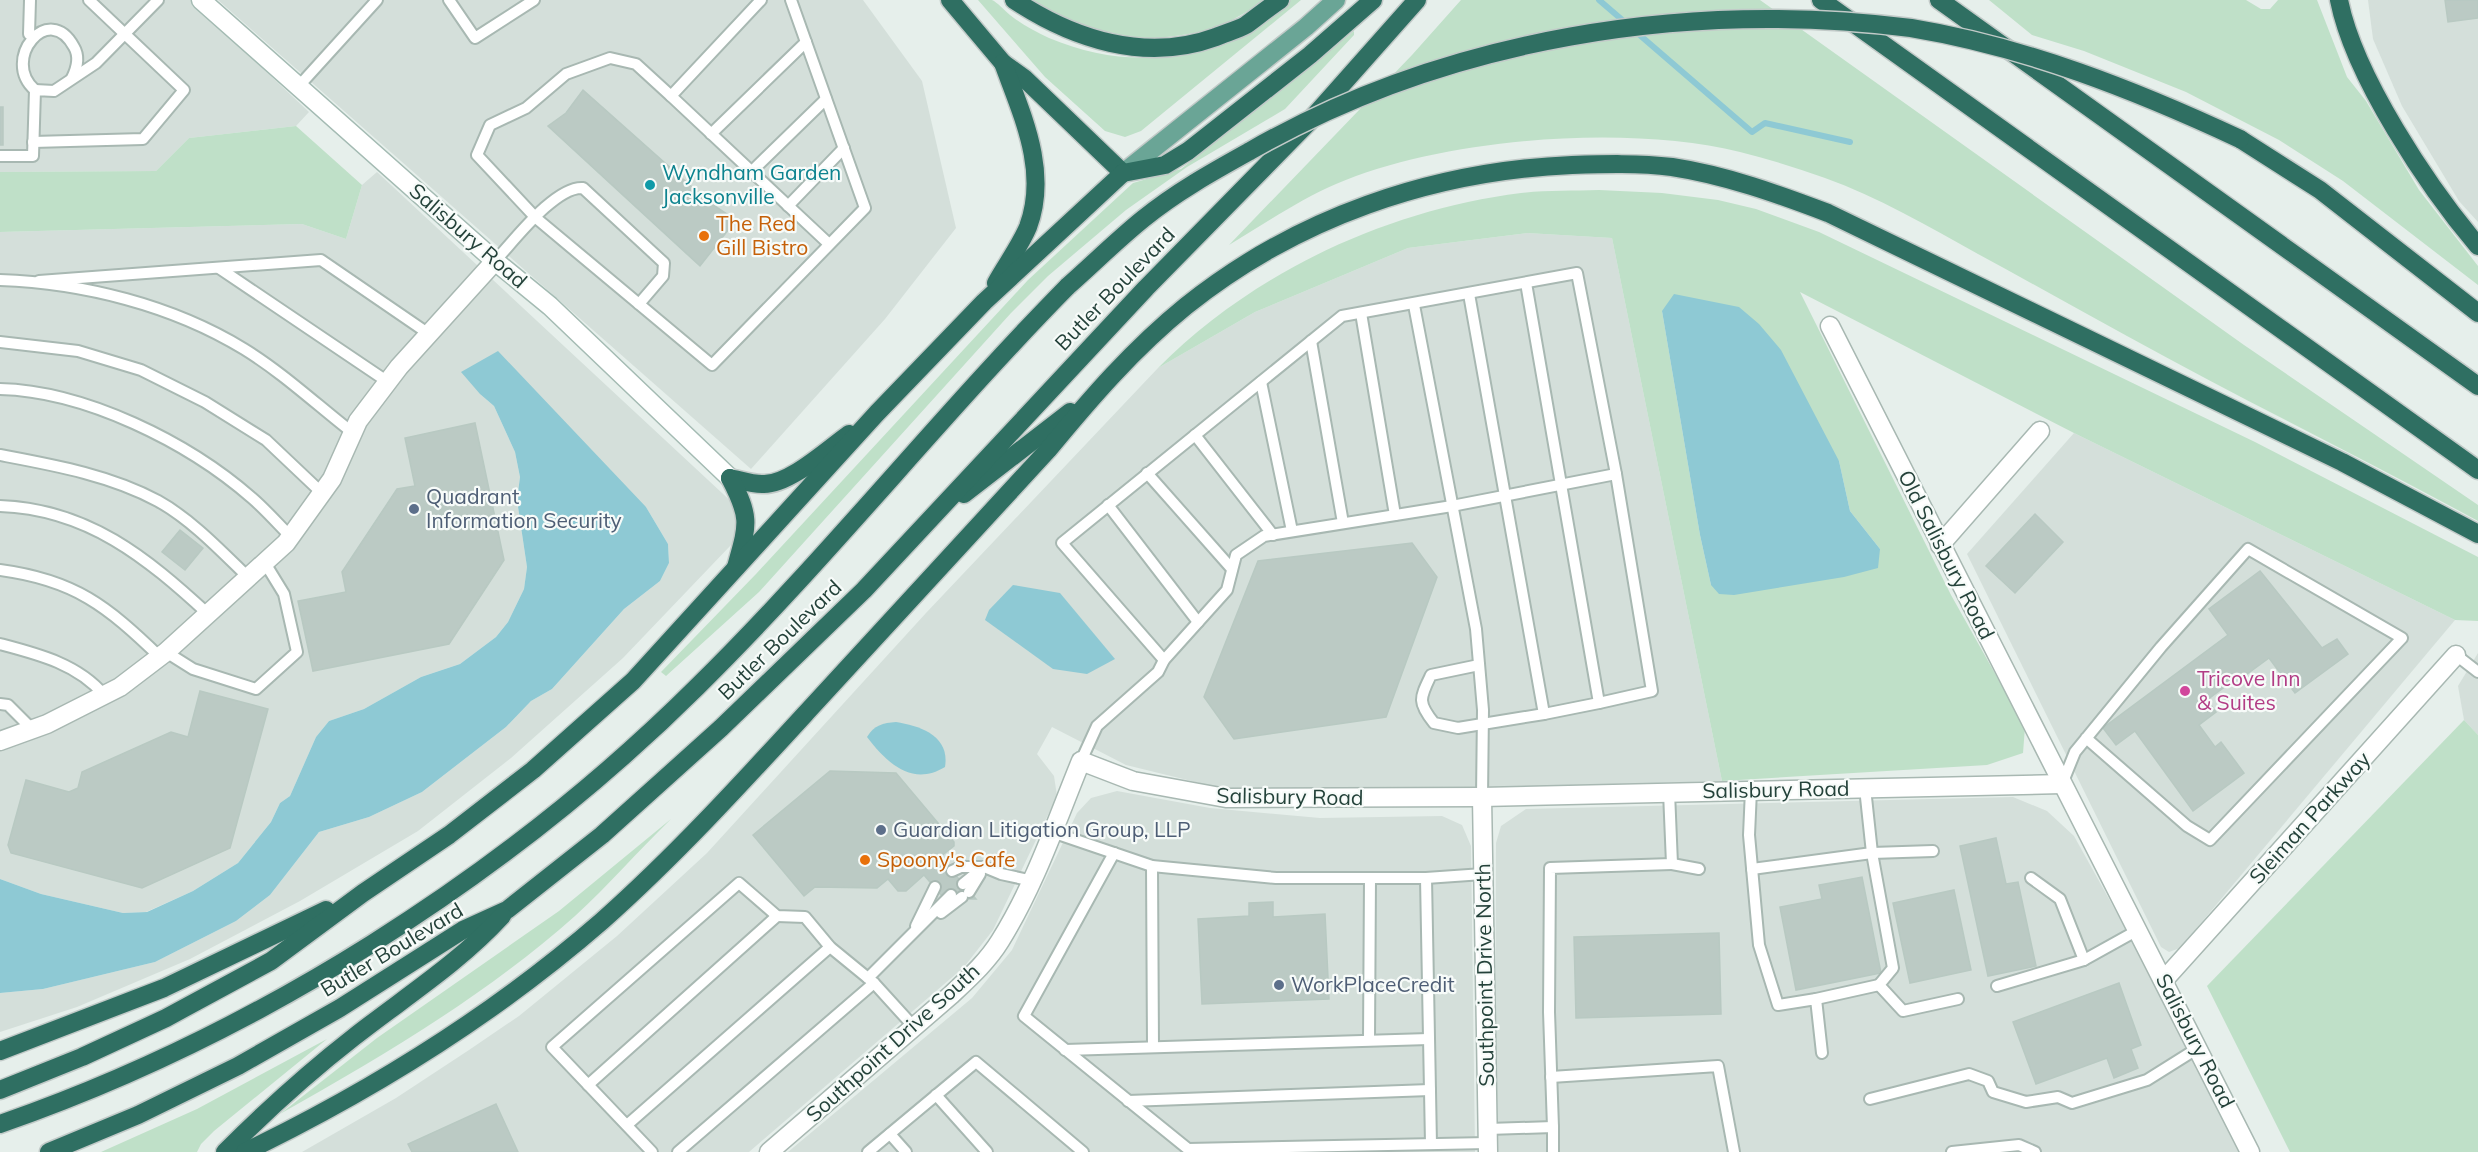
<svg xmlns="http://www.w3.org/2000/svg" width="2478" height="1152" font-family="Mulish,sans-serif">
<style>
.built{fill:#d4dfda}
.green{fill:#bfe0c8;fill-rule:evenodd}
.water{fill:#8ec9d4}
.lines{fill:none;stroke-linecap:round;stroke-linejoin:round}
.stream{stroke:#8ec9d4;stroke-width:6}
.building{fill:#bbcac4;stroke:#b8c9c2;stroke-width:1.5}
.lane-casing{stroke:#a8b8b2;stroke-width:14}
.street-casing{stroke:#a8b8b2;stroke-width:21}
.secondary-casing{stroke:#a4bbb3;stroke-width:21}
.primary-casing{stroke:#c2cac8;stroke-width:21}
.highway-casing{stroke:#c2cac8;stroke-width:21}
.lane{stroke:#fff;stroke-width:10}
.street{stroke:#fff;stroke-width:18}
.secondary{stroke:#fff;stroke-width:18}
.primary{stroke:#6aa596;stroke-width:18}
.highway{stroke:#2f6f62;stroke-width:18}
.highway-bridge-casing{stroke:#c2cac8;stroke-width:21;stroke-linecap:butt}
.highway-bridge{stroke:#2f6f62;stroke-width:18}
.culture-dot{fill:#0f9aa8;stroke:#f7fbf9;stroke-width:2}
.food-dot{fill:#e8710a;stroke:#f7fbf9;stroke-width:2}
.service-dot{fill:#5c6f8a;stroke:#f7fbf9;stroke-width:2}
.hotel-dot{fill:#d1479c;stroke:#f7fbf9;stroke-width:2}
.labels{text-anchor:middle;stroke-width:4.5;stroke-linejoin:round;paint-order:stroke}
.culture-label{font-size:21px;fill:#0d838f;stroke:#f7fbf9;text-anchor:start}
.food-label{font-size:21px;fill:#c56008;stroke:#f7fbf9;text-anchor:start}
.street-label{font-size:21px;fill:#24423a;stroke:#f7fbf9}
.service-label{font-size:21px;fill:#4e5e75;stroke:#f7fbf9;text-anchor:start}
.hotel-label{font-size:21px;fill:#b23c85;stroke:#f7fbf9;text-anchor:start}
</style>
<rect width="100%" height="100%" fill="#e6efeb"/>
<g class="built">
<polygon points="0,0 190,0 309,112 296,126 189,138 156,171 0,172"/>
<polygon points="218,0 863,0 922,81 956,228 885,319 751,469"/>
<polygon points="2368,0 2478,0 2478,222 2459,201 2402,106 2373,39"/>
<polygon points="377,172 736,506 739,530 731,545 623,658 511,758 418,831 300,901 190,959 77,1007 0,1032 0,993 43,989 155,962 236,921 270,895 319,832 369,817 422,792 506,727 531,701 552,689 624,609 660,581 669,563 668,544 646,507 480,394 494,406 515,452 520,477 517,500 527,567 524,589 508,622 496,637 460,664 421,677 364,709 329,721 316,737 290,796 280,803 271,822 238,863 193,891 146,912 123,913 41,894 0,879 0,232 302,224 346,239 362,185"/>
<polygon points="1527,233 1612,238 1722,781 1330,793 1220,788 1126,765 1052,727 1037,754 1054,776 1057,796 993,930 964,967 749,1152 302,1152 396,1098 469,1050 519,1016 617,936 707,853 926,613 1158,368 1255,312 1408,248"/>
<polygon points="2074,433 2455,620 2180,948 2169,952 2161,947 1967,554"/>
<polygon points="2478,653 2478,735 2464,720 2458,686"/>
<polygon points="1117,791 1210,808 1320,818 1442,816 1462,825 1471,846 1475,1152 788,1152 972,998 1012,950 1077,813 1091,798"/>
<polygon points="2013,797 2047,811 2074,836 2148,969 2239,1152 1495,1152 1496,843 1501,826 1526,809"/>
</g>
<g class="green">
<path d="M978,0C982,0 989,0 992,0C997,2 1005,11 1010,15C1021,24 1036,32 1049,38C1134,74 1220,60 1289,0H1301L1141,131L1125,137L1105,131L1045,77Z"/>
<path d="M1029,0H1266C1251,9 1237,18 1222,25C1186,39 1122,44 1086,29C1067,21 1048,10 1029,0Z"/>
<path d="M1461,0H1760L2244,345L2478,505V521C2362,458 2243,400 2127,336C2077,309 2028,281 1978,254C1928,226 1878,197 1825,178C1797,168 1768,159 1740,152C1626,124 1444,138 1336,184C1299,200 1264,224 1229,245L1412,55Z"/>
<polygon points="1989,0 2246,0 2261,9 2270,9 2278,0 2317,0 2347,77 2366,101 2419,190 2478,266 2478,285 2343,181 2279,140 2186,92 2084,51 2032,35"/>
<polygon points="1354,31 1354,35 1285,109 1187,167 1126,210 1048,276 1011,313 759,592 666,676 661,672 756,574 1028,280 1133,183 1181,169"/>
<polygon points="296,126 362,185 346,239 302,224 0,232 0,172 156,171 189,138"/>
<path d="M1599,190L1662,193L1718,200L1756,209L1819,232L2255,442L2478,557V621L2455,620L2074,433L1800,292L1951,595L2025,727L2023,753L1987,765L1722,781L1612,238L1527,233L1408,248L1255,312L1158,368C1253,272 1387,210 1521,193C1547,190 1573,191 1599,190ZM1662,311L1839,461L1850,511L1880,549L1711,585L1700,535Z"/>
<polygon points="2464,720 2478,735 2478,1152 2290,1152 2207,986"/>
<path d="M671,819C638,851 608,886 575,916C486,995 383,1056 280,1114L377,1038L559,911Z"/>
<polygon points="327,1039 214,1131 201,1144 197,1152 101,1152 197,1109"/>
</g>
<g class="water">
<polygon points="1674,294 1739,307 1759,324 1781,350 1839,461 1850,511 1880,549 1878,568 1844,577 1734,595 1719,594 1711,585 1700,535 1662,311"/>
<polygon points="498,351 646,507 668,544 669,563 660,581 624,609 552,689 531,701 506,727 422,792 369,817 319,832 270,895 236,921 155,962 43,989 0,993 0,879 41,894 123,913 147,912 193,891 238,863 271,822 280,803 290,796 316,737 329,721 364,709 421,677 460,664 496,637 508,622 524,589 527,567 517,500 520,477 515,452 494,406 480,394 461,372"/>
<polygon points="1013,585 1060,593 1115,659 1087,674 1053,669 985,620 989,610"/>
<path d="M896,722C921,726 950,736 945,767C912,787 887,763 867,737C874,725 883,723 896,722Z"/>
</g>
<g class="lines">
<g class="stream">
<polyline points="1599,0 1627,24"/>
<polyline points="1635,31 1752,132 1765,123 1850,142"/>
</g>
</g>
<g class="building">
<polygon points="2445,0 2478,0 2478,18 2448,22"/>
<polygon points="583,90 710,203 736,220 700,266 548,126 566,113"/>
<rect x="0" y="107" width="3" height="38"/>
<polygon points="475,423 504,560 449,644 313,671 298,601 346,592 342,572 397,489 415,486 405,438"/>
<polygon points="2035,514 2063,542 2015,593 1986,566"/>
<polygon points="180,530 203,548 185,570 162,552"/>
<polygon points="1412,543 1437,577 1386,717 1234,739 1204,697 1258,561"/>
<polygon points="2260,571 2322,648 2337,639 2348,654 2295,693 2269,658 2247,674 2245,672 2207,700 2216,712 2199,725 2215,747 2221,742 2244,773 2193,811 2135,731 2116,745 2103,728 2228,635 2209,609"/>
<polygon points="200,691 268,709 230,848 142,888 11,853 8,845 26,780 69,792 78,788 82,772 171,732 188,737"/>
<polygon points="830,771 896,773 954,842 954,846 940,857 976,899 964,899 961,895 941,895 924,875 906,891 898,891 888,879 877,888 815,887 804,896 753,835"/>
<polygon points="1996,838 2006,884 2018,882 2036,966 1988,976 1960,846"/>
<polygon points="1862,877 1881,973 1796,990 1780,907 1822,899 1819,885"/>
<polygon points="1954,890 1971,970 1910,983 1893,903"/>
<polygon points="1273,902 1273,917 1325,914 1329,999 1202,1004 1198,919 1249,916 1249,903"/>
<polygon points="1719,933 1721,1014 1576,1018 1574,937"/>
<polygon points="2119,983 2141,1045 2131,1049 2138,1068 2114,1078 2107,1058 2036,1084 2013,1022"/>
<polygon points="496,1104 518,1152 412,1152 408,1144"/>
</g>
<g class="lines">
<defs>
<g id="lane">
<polyline points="449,0 475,38 534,0"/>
<polyline points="761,0 671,96 636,64 610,58 566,74 526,108 490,125 477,155 536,218 712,365 865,208 791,0"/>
<polyline points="29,34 30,0"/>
<polyline points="298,87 377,0"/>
<path d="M35,90C0,60 49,0 74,47C80,57 77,68 72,78"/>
<polyline points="671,96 829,244"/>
<polyline points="711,134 806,42"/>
<polyline points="33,142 143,139 184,90 89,0"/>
<polyline points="0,156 33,156 35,90 54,91 96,63 158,0"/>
<polyline points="751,172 826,99"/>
<polyline points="788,206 844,148"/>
<path d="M495,261C514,241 555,186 583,188L664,263L663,276L639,304"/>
<polyline points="219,268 388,382"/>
<path d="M0,280C83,283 172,305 244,349C283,373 317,405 353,433"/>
<polyline points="39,281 321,260 429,334"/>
<polyline points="1469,294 1544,714 1599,703 1526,283"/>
<polyline points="1414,305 1476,629 1483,710 1482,797"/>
<polyline points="1361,313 1395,515"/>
<polyline points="1311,341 1343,523"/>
<polyline points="0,342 78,351 141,370 205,402 266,440 322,493"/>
<polyline points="1261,382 1292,531"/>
<path d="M0,389C85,391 188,442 252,498C266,510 278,524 291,537"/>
<polyline points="1195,435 1273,535"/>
<path d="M0,455C53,465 110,475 158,501C192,520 221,551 249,578"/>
<polyline points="1147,473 1232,569"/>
<polyline points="1108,505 1198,622"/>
<path d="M0,506C88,509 147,558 208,614"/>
<path d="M0,570C75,580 107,606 160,657"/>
<path d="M0,644C38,654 78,664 104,695"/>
<polyline points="166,652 193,669 256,689 297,652 284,594 265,563"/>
<polyline points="2456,655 2478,672"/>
<polyline points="1164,660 1062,543 1342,316 1577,273 1616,474 1652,691 1599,703"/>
<path d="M1479,665L1431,675C1420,698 1417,702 1434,723L1458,728L1544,714"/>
<polyline points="0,704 8,705 32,729"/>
<polyline points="1081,761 1097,726 1158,672 1164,660 1227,590 1236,555 1264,536 1452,506 1616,474"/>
<polyline points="2062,784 2075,752 2161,647 2248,549 2402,638 2210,840 2187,826 2086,738"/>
<polyline points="1865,788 1872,853 1893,968 1879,985 1903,1011 1958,999"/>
<polyline points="1751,790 1749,835 1759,945 1778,1005 1816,999 1822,1053"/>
<polyline points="1052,832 1152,866 1276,878 1426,878 1483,874"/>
<polyline points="1114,853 1024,1016 1188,1149 1488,1143"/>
<polyline points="1672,864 1699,869"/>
<polyline points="1152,866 1153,1047"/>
<polyline points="1752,869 1872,853 1933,851"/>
<polyline points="952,871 961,867 984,867"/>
<polyline points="1426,878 1431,1144"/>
<polyline points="2031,878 2060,899 2084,960"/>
<polyline points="963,884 984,867 1001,874 1033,881"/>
<polyline points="969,892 980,874"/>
<polyline points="941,913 962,897"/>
<polyline points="916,926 935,887"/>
<polyline points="868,978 951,895"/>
<polyline points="1997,986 2084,960 2138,930"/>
<polyline points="1816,999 1879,985"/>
<polyline points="1369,1040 1370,878"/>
<polyline points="1065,1050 1429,1039"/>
<polyline points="1551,1077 1718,1066 1734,1152"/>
<polyline points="588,1085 777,916"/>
<polyline points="936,1095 987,1152"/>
<polyline points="1870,1099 1969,1074 1988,1081 1993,1092 2026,1102 2058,1097 2072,1103 2147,1080 2198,1048"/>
<polyline points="1128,1101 1430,1090"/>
<polyline points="627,1125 830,947"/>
<polyline points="1553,1127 1549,1012 1550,868 1672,864 1669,792"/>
<polyline points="1488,1129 1553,1127 1553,1152"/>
<polyline points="890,1134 906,1152"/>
<polyline points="652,1152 552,1047 739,883 777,916 805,917 830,947 874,983 914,1027"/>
<polyline points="678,1152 874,983"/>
<polyline points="868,1152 976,1062 1083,1152"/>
<polyline points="1952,1152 2019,1145 2035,1152"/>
</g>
<g id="street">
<polyline points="1830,326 2250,1152"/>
<polyline points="1940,545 2040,431"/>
<polyline points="0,741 47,724 120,687 166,652 286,543 332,479 358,421 399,367 495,261"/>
<polyline points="1482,797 1488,1152"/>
<polyline points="2164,980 2456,655"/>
<path d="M769,1152L951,995C969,978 987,962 1000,941C1035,885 1056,822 1081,761L1133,781L1226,798L1482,797L2062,784"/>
</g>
<polyline id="secondary" points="201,0 495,261 550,306 730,478"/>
<polyline id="primary" points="1123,173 1306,27 1336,0"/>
<g id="highway">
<polyline points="950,0 1003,63 1024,78 1123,173"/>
<path d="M1014,0C1073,39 1145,63 1216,37C1225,33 1237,30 1246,25C1257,17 1268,8 1280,0"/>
<polyline points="1821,0 2478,470"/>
<polyline points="1939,0 2478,386"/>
<path d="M2339,0C2354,76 2428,187 2478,246"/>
<polyline points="2240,139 2320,190 2478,313"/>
<polyline points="1123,173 1165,165 1188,151 1310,55 1373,0"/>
<path d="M996,283C1006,265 1020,246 1028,227C1049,171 1022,115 1003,63"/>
<path d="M730,478C740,480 751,484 762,484C788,486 828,449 849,434"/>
<path d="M730,478C751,518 748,524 736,567"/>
<polyline points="964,494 1070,412"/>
<polyline points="0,1051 164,988 326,910"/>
<polyline points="0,1090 82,1057 166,1018 271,961 363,893 449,835 533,770 633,681 877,413 984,302 1123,173"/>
<path d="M0,1124C254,1036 506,877 697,687C827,559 940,416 1068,286"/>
<polyline points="49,1152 138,1115 238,1066 340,1008 463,930 507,910 602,835 721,728 864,590 1146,288 1307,124 1417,0"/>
<path d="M225,1152C266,1111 309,1072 354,1037C405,997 459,963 502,916"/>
<path d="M245,1152C373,1090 494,1015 602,921C675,856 740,785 806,713C887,625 967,537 1048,450C1090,399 1133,349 1186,306C1296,218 1431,171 1572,165C1604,164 1639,163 1672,167C1725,175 1778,194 1828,213L2342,462L2478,534"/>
</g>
</defs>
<use href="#lane" class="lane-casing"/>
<use href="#street" class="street-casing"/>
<use href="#secondary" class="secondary-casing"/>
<use href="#primary" class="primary-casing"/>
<use href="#highway" class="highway-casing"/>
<use href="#lane" class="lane"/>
<use href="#street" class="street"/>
<use href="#secondary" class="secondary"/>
<use href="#primary" class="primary"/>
<use href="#highway" class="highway"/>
<defs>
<path id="highway-bridge" d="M1068,286C1093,264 1117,240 1143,219C1176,192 1214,171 1250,151C1447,38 1686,0 1911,28C2026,47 2135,90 2240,139"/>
</defs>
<use href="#highway-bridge" class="highway-bridge-casing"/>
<use href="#highway-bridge" class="highway-bridge"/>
</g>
<circle class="culture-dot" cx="650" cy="185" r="6"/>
<g class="food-dot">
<circle cx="704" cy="236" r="6"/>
<circle cx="865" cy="860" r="6"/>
</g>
<g class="service-dot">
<circle cx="414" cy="509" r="6"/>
<circle cx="881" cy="830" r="6"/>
<circle cx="1279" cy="985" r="6"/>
</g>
<circle class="hotel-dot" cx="2185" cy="691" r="6"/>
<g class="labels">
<g class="culture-label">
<text x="662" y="180">Wyndham Garden<tspan x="662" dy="24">Jacksonville</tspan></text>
</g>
<g class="food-label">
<text x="716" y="231">The Red<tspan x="716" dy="24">Gill Bistro</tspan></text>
<text x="877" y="867">Spoony's Cafe</text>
</g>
<g class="street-label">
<text transform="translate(468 236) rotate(41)" y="7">Salisbury Road</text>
<text transform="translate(1115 289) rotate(-46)" y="7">Butler Boulevard</text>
<text transform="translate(1946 555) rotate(63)" y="7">Old Salisbury Road</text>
<text transform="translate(780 640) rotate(-44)" y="7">Butler Boulevard</text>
<text transform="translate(1776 790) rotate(-1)" y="7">Salisbury Road</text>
<text transform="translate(1290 797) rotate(1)" y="7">Salisbury Road</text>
<text transform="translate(2310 818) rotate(-48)" y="7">Sleiman Parkway</text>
<text transform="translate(392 950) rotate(-31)" y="7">Butler Boulevard</text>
<text transform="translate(1485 975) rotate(-91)" y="7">Southpoint Drive North</text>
<text transform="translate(2195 1041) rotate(63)" y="7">Salisbury Road</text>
<text transform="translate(893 1043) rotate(-42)" y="7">Southpoint Drive South</text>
</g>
<g class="service-label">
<text x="426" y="504">Quadrant<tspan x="426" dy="24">Information Security</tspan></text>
<text x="893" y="837">Guardian Litigation Group, LLP</text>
<text x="1291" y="992">WorkPlaceCredit</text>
</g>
<g class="hotel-label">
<text x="2197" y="686">Tricove Inn<tspan x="2197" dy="24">&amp; Suites</tspan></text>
</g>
</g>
</svg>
